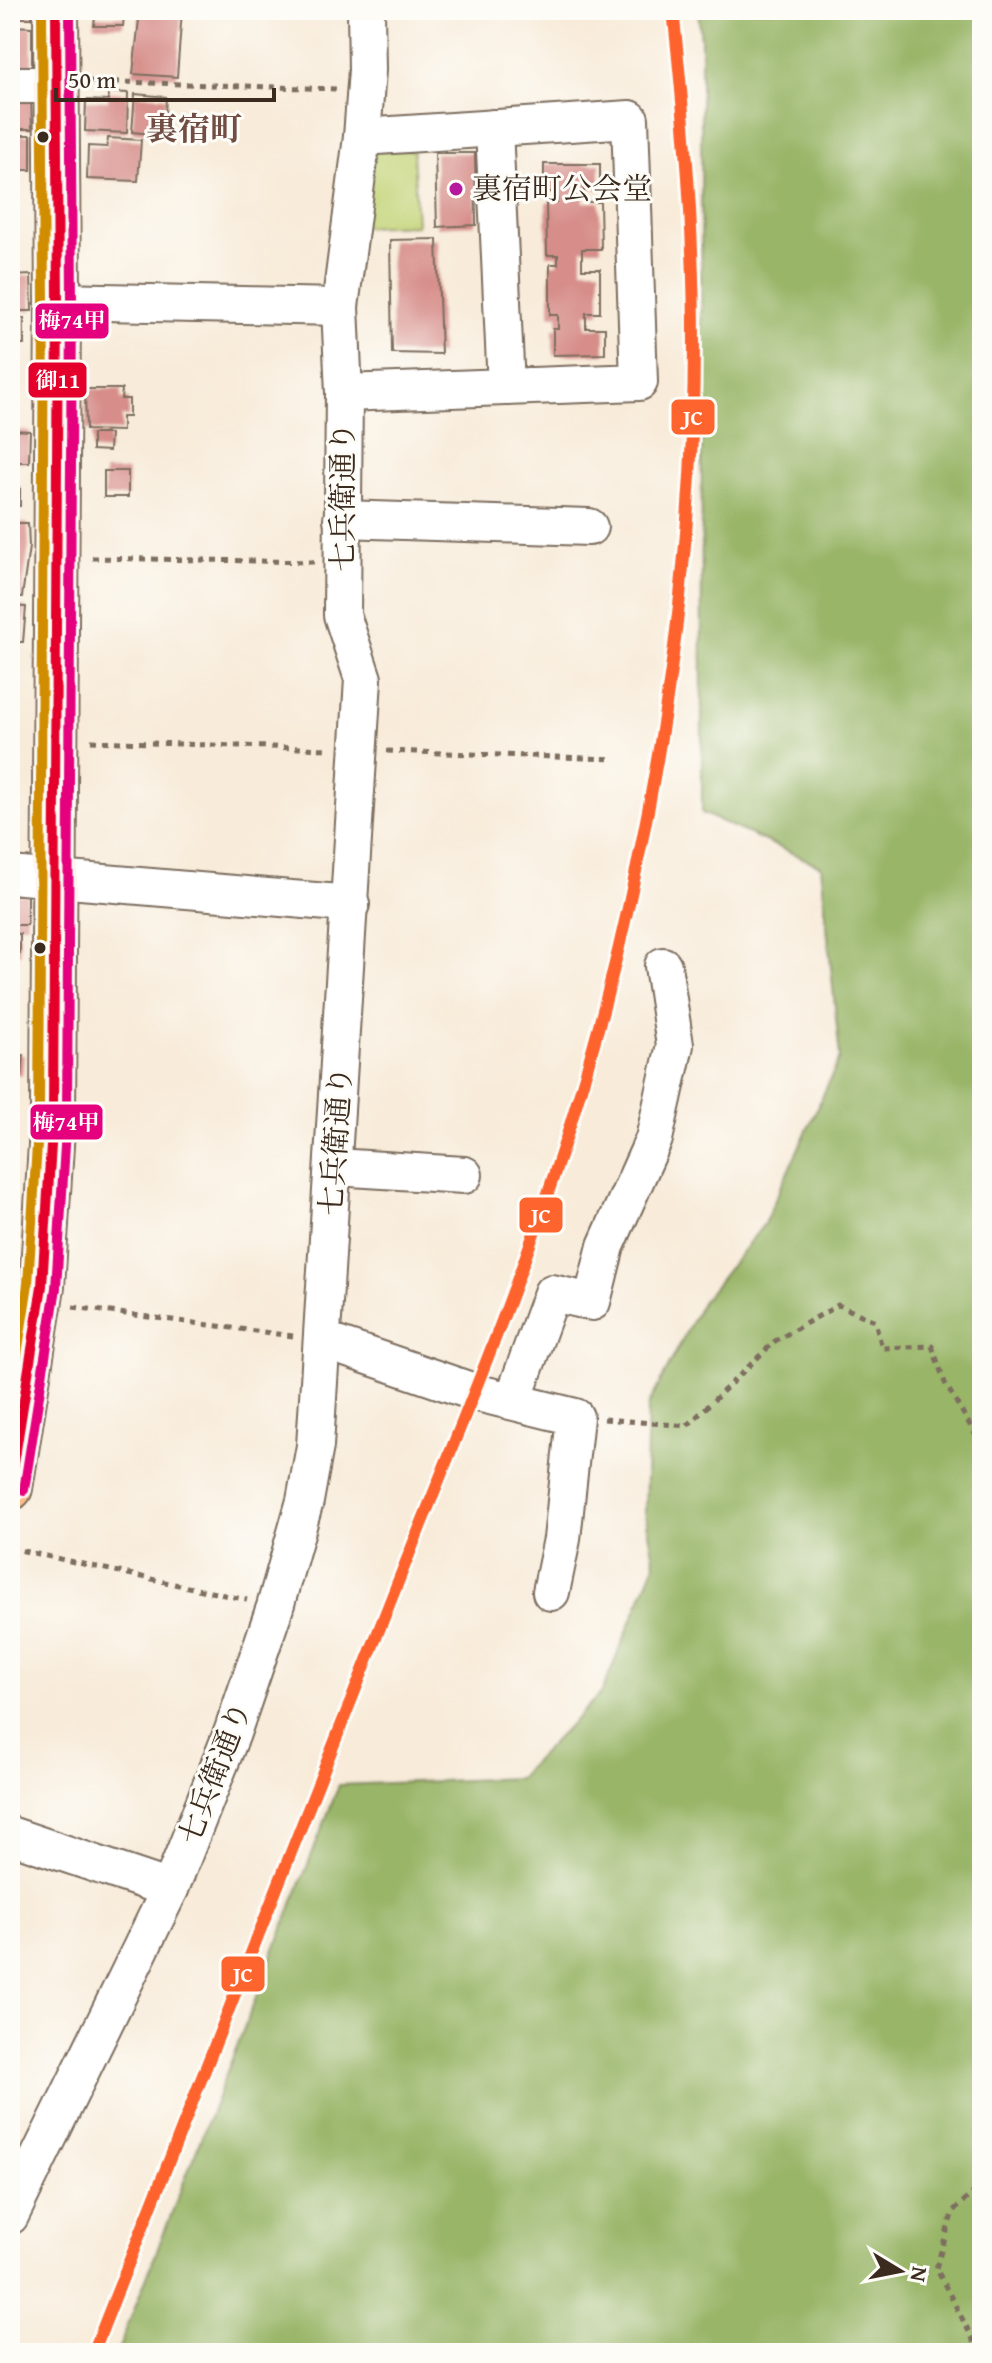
<svg xmlns="http://www.w3.org/2000/svg" width="992" height="2363" font-family="'Gentium Book Plus','Noto Serif JP',serif">
<style>
.green{fill:#c2d376;stroke:#7e7e4a;stroke-width:2}
.forest{fill:#99b567;stroke:#6a7042;stroke-width:2}
.building{fill:#d78e8a}
.lines{fill:none;stroke-linecap:round;stroke-linejoin:round}
.minor-casing{stroke:#7d6e5f;stroke-width:40}
.highway-casing{stroke:#7d6e5f;stroke-width:48}
.path{stroke:#7d6e5f;stroke-width:5;stroke-dasharray:6 6;stroke-linecap:butt}
.minor{stroke:#fff;stroke-width:36}
.highway{stroke:#fabc8b;stroke-width:44}
.bus-1-casing{stroke:#fdfcf7;stroke-width:16}
.bus-2-casing{stroke:#fdfcf7;stroke-width:16}
.bus-3-casing{stroke:#fdfcf7;stroke-width:16}
.bus-1{stroke:#e4002b;stroke-width:10}
.bus-2{stroke:#e5007d;stroke-width:10}
.bus-3{stroke:#d18d06;stroke-width:10}
.rail-1-casing{stroke:#fdfcf7;stroke-width:18}
.rail-1{stroke:#fe642e;stroke-width:12}
.bus-dot{fill:#3b2a1e;stroke:#fdfcf7;stroke-width:3}
.poi-dot{fill:#b5179e;stroke:#fdfcf7;stroke-width:3}
.labels{text-anchor:middle;stroke-width:6;stroke-linejoin:round;paint-order:stroke}
.poi-label{font-size:30px;fill:#3b2a1e;stroke:#fdfcf7;text-anchor:start}
.street-label{font-size:30px;fill:#3b2a1e;stroke:#fdfcf7}
.neighbourhood-label{font-size:32px;font-weight:bold;fill:#724d44;stroke:#fdfcf7}
.line-badge{stroke:#fdfcf7;stroke-width:3}
.badge-label{font-size:22px;text-anchor:middle;font-weight:bold;fill:#fff}
</style>
<rect width="100%" height="100%" fill="#fdfcf7"/>
<filter id="ink" filterUnits="userSpaceOnUse"><feTurbulence type="fractalNoise" baseFrequency=".0125" numOctaves="2"/><feDisplacementMap in="SourceGraphic" scale="16" xChannelSelector="R" yChannelSelector="G"/><feConvolveMatrix kernelMatrix="1 2 1 2 8 2 1 2 1" color-interpolation-filters="sRGB"/></filter>
<filter id="wash" filterUnits="userSpaceOnUse"><feTurbulence type="fractalNoise" baseFrequency=".006" numOctaves="4" result="noise"/><feDisplacementMap in="SourceGraphic" scale="32" xChannelSelector="R" yChannelSelector="G"/><feGaussianBlur stdDeviation="1.8" result="paint"/><feColorMatrix in="noise" values="0 0 0 0 0 0 0 0 0 0 0 0 0 0 0 0 0 1.4 0 .05"/><feComposite in="paint" operator="in"/></filter>
<g filter="url(#wash)">
<rect width="100%" height="100%" fill="#f8ebd9"/>
<polygon class="green" points="413,150 417,225 362,227 374,151"/>
<polygon class="forest" points="698,10 982,10 982,2353 117,2353 339,1785 518,1778 602,1692 655,1564 645,1512 648,1406 702,1302 764,1224 840,1058 821,866 702,813 701,39"/>
<g id="blocks">
<g class="building">
<rect x="10" y="10" width="22" height="8"/>
<polygon points="140,10 182,10 177,77 133,74"/>
<polygon points="95,16 124,16 123,26 94,26"/>
<polygon points="10,26 32,27 32,68 10,68"/>
<polygon points="108,92 128,93 127,133 85,131 86,100 108,101"/>
<polygon points="135,94 166,97 164,135 132,132"/>
<polygon points="31,99 32,129 10,129 10,100"/>
<rect x="10" y="135" width="21" height="35"/>
<polygon points="108,138 141,140 138,181 87,179 88,146 107,147"/>
<polygon points="435,153 475,153 476,225 437,227"/>
<polygon points="544,164 600,164 600,189 584,189 584,202 600,202 601,249 582,249 582,269 600,269 600,313 586,313 586,328 605,328 605,354 553,355 553,329 558,329 558,315 550,315 550,264 558,264 558,255 547,255 546,202 557,202 557,192 544,192"/>
<polygon points="437,239 441,354 392,353 390,240"/>
<polygon points="31,275 32,311 13,311 12,276"/>
<polygon points="10,318 24,318 24,345 10,344"/>
<polygon points="85,389 122,389 121,399 129,399 129,417 122,417 122,431 86,430"/>
<polygon points="10,430 30,431 29,462 10,462"/>
<polygon points="92,434 110,434 109,451 92,450"/>
<rect x="104" y="471" width="24" height="26"/>
<rect x="10" y="487" width="10" height="19"/>
<polygon points="10,523 28,523 29,547 22,597 10,596"/>
<polygon points="10,606 26,607 23,642 10,642"/>
<rect x="10" y="895" width="17" height="30"/>
<polygon points="10,933 20,934 20,954 10,953"/>
<polygon points="10,1053 24,1055 22,1075 10,1073"/>
</g>
</g>
</g>
<g filter="url(#ink)">
<use href="#blocks" fill-opacity="0" stroke="#7d6e5f" stroke-width="2"/>
<g class="lines">
<defs>
<g id="minor">
<polyline points="10,85 56,85"/>
<polyline points="494,128 506,387"/>
<polyline points="58,301 340,307"/>
<polyline points="344,393 639,382 630,119 362,137"/>
<polyline points="342,519 589,527"/>
<polyline points="10,875 351,904"/>
<polyline points="335,1167 464,1175"/>
<polyline points="322,1340 474,1392 575,1417 562,1539 551,1592"/>
<polyline points="513,1400 552,1293 592,1302 606,1246 654,1139 675,1045 663,966"/>
<polyline points="10,1835 170,1889"/>
<polyline points="10,2216 170,1889 232,1733 275,1607 305,1501 315,1446 363,679 342,615 344,393 340,307 362,137 367,70 366,10"/>
</g>
<polyline id="highway" points="10,1488 42,1286 53,1114 58,301 56,10"/>
</defs>
<use href="#minor" class="minor-casing"/>
<use href="#highway" class="highway-casing"/>
<g class="path">
<polyline points="90,81 336,89"/>
<polyline points="10,511 22,511"/>
<polyline points="92,558 314,562"/>
<polyline points="91,741 329,749"/>
<polyline points="387,751 614,759"/>
<polyline points="73,1307 293,1336"/>
<polyline points="604,1419 687,1426 775,1341 838,1305 875,1321 882,1348 932,1346 945,1383 981,1444 982,1442"/>
<polyline points="10,1548 247,1600"/>
<polyline points="980,2353 936,2268 953,2211 982,2185"/>
</g>
<use href="#minor" class="minor"/>
<use href="#highway" class="highway"/>
<defs>
<polyline id="bus-1" points="10,1488 42,1286 53,1114 58,301 56,10"/>
<polyline id="bus-2" points="24,1490 56,1288 67,1114 72,301 70,10"/>
<polyline id="bus-3" points="10,1399 28,1284 39,1114 44,301 42,10"/>
</defs>
<use href="#bus-1" class="bus-1-casing"/>
<use href="#bus-2" class="bus-2-casing"/>
<use href="#bus-3" class="bus-3-casing"/>
<use href="#bus-1" class="bus-1"/>
<use href="#bus-2" class="bus-2"/>
<use href="#bus-3" class="bus-3"/>
<defs>
<path id="rail-1" d="M93,2353C194,2098 295,1842 396,1587C438,1481 483,1375 522,1267C570,1137 609,1002 637,866C673,694 694,517 694,341C694,230 685,120 673,10"/>
</defs>
<use href="#rail-1" class="rail-1-casing"/>
<use href="#rail-1" class="rail-1"/>
</g>
</g>
<g class="bus-dot">
<circle cx="43" cy="137" r="7"/>
<circle cx="40" cy="948" r="7"/>
</g>
<circle class="poi-dot" cx="456" cy="189" r="8"/>
<g class="labels">
<g class="poi-label">
<text x="472" y="199">裏宿町公会堂</text>
</g>
<g class="street-label">
<text transform="translate(343 497) rotate(-90)" y="10">七兵衛通り</text>
<text transform="translate(336 1141) rotate(-86)" y="10">七兵衛通り</text>
<text transform="translate(215 1773) rotate(-69)" y="10">七兵衛通り</text>
</g>
<g class="neighbourhood-label">
<text x="194" y="140">裏宿町</text>
</g>
</g>
<g class="line-badge">
<rect x="34" y="302" width="76" height="38" rx="8" fill="#e5007d"/>
<rect x="27" y="361" width="61" height="38" rx="8" fill="#e4002b"/>
<rect x="670" y="398" width="46" height="38" rx="8" fill="#fe642e"/>
<rect x="29" y="1103" width="75" height="38" rx="8" fill="#e5007d"/>
<rect x="518" y="1196" width="46" height="38" rx="8" fill="#fe642e"/>
<rect x="220" y="1955" width="46" height="38" rx="8" fill="#fe642e"/>
</g>
<g class="badge-label">
<text x="72" y="328">梅74甲</text>
<text x="58" y="388">御11</text>
<text x="693" y="425">JC</text>
<text x="66" y="1130">梅74甲</text>
<text x="541" y="1223">JC</text>
<text x="243" y="1982">JC</text>
</g>
<rect width="992" height="2363" fill="none" stroke="#fdfcf7" stroke-width="40"/>
<g transform="translate(900 2271) rotate(100)" stroke="#fdfcf7" stroke-width="6" paint-order="stroke">
<path d="M0-6L14 30L0 20L-14 30Z" fill="#3b2a1e"/>
<text y="-12" font-size="22" font-weight="bold" text-anchor="middle" fill="#3b2a1e">N</text>
</g>
<path d="M56 88v12h218v-12" fill="none" stroke="#3b2a1e" stroke-width="4"/>
<text x="68" y="88" font-size="24" fill="#3b2a1e" stroke="#fdfcf7" stroke-width="6" paint-order="stroke">50 m</text>
</svg>
